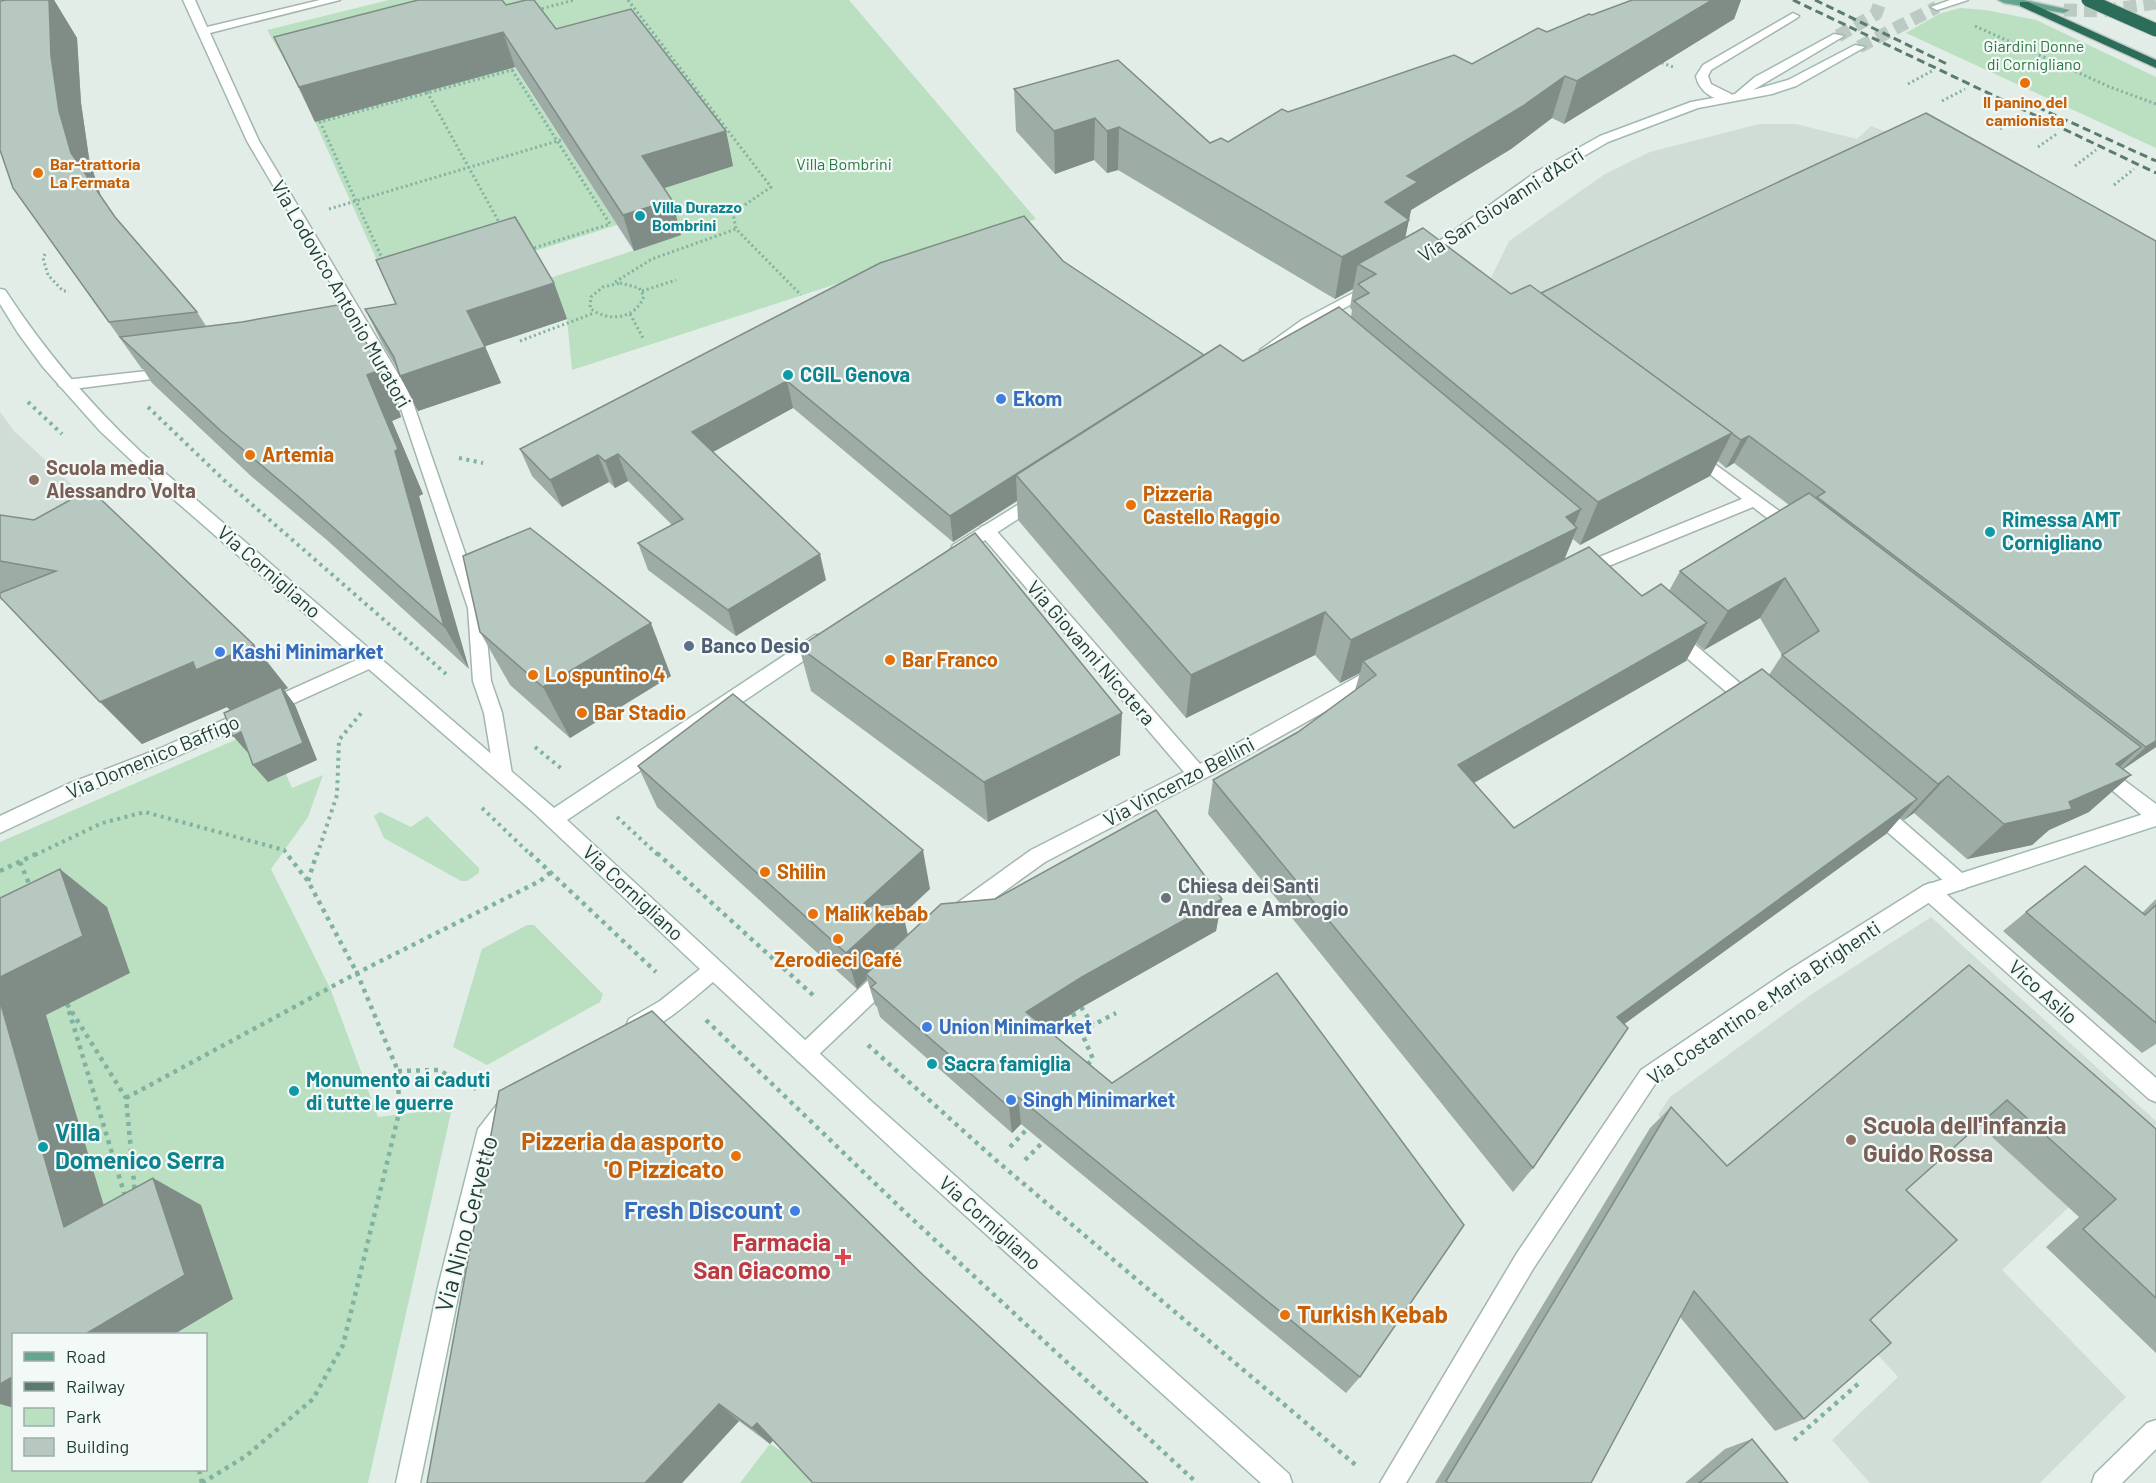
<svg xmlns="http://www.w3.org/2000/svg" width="2156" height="1483" font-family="Barlow,sans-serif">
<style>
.built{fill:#d0ddd6}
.green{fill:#badfc1;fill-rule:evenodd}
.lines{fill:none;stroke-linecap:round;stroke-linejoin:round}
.secondary-tunnel{stroke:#bbcac3;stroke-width:13;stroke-dasharray:13 7;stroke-linecap:butt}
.primary-tunnel{stroke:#bbcac3;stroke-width:13;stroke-dasharray:13 7;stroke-linecap:butt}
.lane-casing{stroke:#a4b5ae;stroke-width:3}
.street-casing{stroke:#a4b5ae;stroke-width:3}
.secondary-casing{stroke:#a0b9af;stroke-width:3}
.primary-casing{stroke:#c1c9c6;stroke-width:3}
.highway-casing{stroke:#c1c9c6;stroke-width:3}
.path-far2{stroke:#81b29f;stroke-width:3;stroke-dasharray:2 3;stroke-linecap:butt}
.path-far1{stroke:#81b29f;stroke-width:4;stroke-dasharray:3 4.5;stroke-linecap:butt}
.path{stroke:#81b29f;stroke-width:4.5;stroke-dasharray:4 5;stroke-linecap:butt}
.lane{fill:#fff;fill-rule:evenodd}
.street{fill:#fff;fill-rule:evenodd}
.secondary{fill:#fff;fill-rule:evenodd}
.primary{fill:#65a48f;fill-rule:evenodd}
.highway{fill:#2c6d5a;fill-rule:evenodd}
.rail{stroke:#5c7b70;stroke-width:3;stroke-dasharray:8 4.5;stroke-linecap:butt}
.highway-bridge-casing{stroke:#c1c9c6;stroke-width:15;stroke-linecap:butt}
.highway-bridge{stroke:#2c6d5a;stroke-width:13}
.wall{fill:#9daca5;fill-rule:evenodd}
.shaded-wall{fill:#808c86}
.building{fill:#b7c8c0;stroke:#808c86;stroke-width:1.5}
.food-dot{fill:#e8710a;stroke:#f3f9f6;stroke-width:2}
.culture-dot{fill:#0f9aa8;stroke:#f3f9f6;stroke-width:2}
.shop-dot{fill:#3f7fe0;stroke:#f3f9f6;stroke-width:2}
.education-dot{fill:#8d6e63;stroke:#f3f9f6;stroke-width:2}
.service-dot{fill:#5c6f8a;stroke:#f3f9f6;stroke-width:2}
.worship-dot{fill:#6b7280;stroke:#f3f9f6;stroke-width:2}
.health-dot{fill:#e0444e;stroke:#f3f9f6;stroke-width:2}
.labels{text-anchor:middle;stroke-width:4.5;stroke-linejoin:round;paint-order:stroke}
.far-park-label{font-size:16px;fill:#2a7842;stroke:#f3f9f6}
.far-food-label{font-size:16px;font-weight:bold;fill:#c56008;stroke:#f3f9f6}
.far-culture-label{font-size:16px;font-weight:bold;fill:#0d838f;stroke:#f3f9f6;text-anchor:start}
.street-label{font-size:20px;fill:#213f35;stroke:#f3f9f6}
.culture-label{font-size:20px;font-weight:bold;fill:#0d838f;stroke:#f3f9f6;text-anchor:start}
.shop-label{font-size:20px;font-weight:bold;fill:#366cbe;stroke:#f3f9f6;text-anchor:start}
.food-label{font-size:20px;font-weight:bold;fill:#c56008;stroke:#f3f9f6;text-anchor:start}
.education-label{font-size:20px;font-weight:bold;fill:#785e54;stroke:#f3f9f6;text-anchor:start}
.service-label{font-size:20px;font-weight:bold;fill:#4e5e75;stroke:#f3f9f6;text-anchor:start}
.worship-label{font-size:20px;font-weight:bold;fill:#5b616d;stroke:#f3f9f6;text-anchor:start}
.near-education-label{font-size:24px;font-weight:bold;fill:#785e54;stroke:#f3f9f6;text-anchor:start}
.near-culture-label{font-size:24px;font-weight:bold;fill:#0d838f;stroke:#f3f9f6;text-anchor:start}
.near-food-label{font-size:24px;font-weight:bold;fill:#c56008;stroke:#f3f9f6;text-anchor:end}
.near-shop-label{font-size:24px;font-weight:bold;fill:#366cbe;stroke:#f3f9f6;text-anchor:end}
.near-street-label{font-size:24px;fill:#213f35;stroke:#f3f9f6}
.near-health-label{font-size:24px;font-weight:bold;fill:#be3a42;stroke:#f3f9f6;text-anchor:end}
</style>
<rect width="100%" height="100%" fill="#e2ede7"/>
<g class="built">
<polygon points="1759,124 1796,124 1857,139 1871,126 1911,141 1541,317 1490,280 1509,241 1605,174 1650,152"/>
<polygon points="0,412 14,431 121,530 0,601"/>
<polygon points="1931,917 2156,1121 2156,1125 2002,1270 2126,1397 2040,1483 1870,1483 1832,1440 1898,1377 1658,1115 1670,1097 1812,994"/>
</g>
<g class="green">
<polygon points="389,0 849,0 1036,219 572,370 567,319 544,280 681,235 652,192 640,44 291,71 267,30"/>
<polygon points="1960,8 1985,10 2036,20 2156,77 2156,148 1906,33 1939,14"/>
<polygon points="514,67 617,225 393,296 315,122"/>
<path d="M242,737L256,750L268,782L286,774L292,788L323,775L308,817L271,869L330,988L378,1117L452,1108L368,1483H0V842ZM14,1334H206V1470H14Z"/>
<polygon points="380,812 411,827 427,816 479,868 479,873 467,881 461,881 384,838 374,816"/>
<polygon points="527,925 534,925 603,994 600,1002 487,1065 453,1047 482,949"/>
<polygon points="770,1444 796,1460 817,1483 740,1483"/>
</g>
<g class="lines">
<g class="secondary-tunnel">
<polyline points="1838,36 1876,14 1881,0"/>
<polyline points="1859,47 1937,7"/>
</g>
<polyline class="primary-tunnel" points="2064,10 2102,11 2156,3"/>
<defs>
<g id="lane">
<path d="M1793,13L1799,16L1797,18L1711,70L1708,76L1711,84L1731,94V100C1715,102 1699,92 1696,76L1703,65Z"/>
<polygon points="1930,883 1937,886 2156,1078 2156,1102 2149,1099 1923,898 1920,892 1923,886"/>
</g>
<g id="street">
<polygon points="183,0 195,0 207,27 320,0 340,0 210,33 259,141 410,394 484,608 491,681 502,713 512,774 509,779 503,782 497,779 494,774 484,713 473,681 468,608 396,394 247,141"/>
<polygon points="147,371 154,376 152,379 65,390 58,385 65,380"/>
<polygon points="1694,449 1797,524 1799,528 1797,532 1785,532 1753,507 1589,574 1577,574 1575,570 1577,566 1742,499 1689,458 1686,454"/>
<polygon points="987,525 993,527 1200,764 1371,669 1383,669 1386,674 1383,679 1217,772 1045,862 963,921 956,924 949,921 946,915 949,909 1031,850 1184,772 981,535 979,531 981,527"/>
<polygon points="372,653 378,655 381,660 378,665 173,758 82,794 0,833 0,816 68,784 161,748"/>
<polygon points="2101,763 2156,804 2156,823 2149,821 2095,776 2092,771 2095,766"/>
<polygon points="1959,874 1966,876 1969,882 1966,888 1936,898 1803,984 1655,1084 1533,1269 1406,1483 1380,1483 1517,1253 1641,1070 1789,970 1923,886"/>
<polygon points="888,966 895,968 898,975 895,982 812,1061 805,1064 798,1061 795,1054 798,1047 881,968"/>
<polygon points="2156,1420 2156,1449 2122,1483 2092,1483 2095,1474 2147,1423"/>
</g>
<g id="secondary">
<polygon points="1950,0 1968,0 1937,10 1931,7"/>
<polygon points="1834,34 1844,36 1753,90 1788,80 1855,45 1865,47 1796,86 1772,94 1698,108 1608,142 1546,178 1429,260 1419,260 1417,257 1536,172 1600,136 1691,102 1735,94 1755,77"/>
<polygon points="1372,283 1379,287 1377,290 1312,326 1272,353 1262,353 1260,350 1302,320"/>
<path d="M0,289L5,290C45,351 89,403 142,453L554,808L815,635H827L830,640L827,645L567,820L870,1100L1289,1474L1292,1483H1261L914,1169L713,982C689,1002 666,1024 636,1036L629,1033L626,1026L629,1019L660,1001L700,969L532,811L163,490L100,431L43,367L18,333L0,304Z"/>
<polygon points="1037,493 1045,499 1043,503 965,553 953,553 951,549 953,545"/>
<polygon points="1673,629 1679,631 1756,697 1759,702 1756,707 1744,707 1667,641 1664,636 1667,631"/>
<polygon points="1876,802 1883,804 1962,873 2156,810 2156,826 1959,890 1952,888 1869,816 1867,810 1869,804"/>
<polygon points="507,1099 515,1102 518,1109 498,1134 460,1287 420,1483 396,1483 438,1287 478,1129 499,1102"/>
</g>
<polygon id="primary" points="1998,0 2024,0 2070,10 2064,13 2004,3"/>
<polygon id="highway" points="2020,2 2028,2 2156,60 2156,68 2020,6"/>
</defs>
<use href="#lane" class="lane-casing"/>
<use href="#street" class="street-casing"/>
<use href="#secondary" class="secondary-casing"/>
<use href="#primary" class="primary-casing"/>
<use href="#highway" class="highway-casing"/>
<g class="path-far2">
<polyline points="628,0 771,187 733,213 736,229 801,295"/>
<polyline points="537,10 574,0"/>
<polyline points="1975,26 2110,87 2156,104"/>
<polyline points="1657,61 1673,67"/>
<polygon points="512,70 610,224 397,291 320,122"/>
<polyline points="1908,84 1932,71"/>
<polyline points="427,92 500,224"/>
<polyline points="1942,101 1965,89"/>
<polyline points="2000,129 2022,116"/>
<polyline points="2038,147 2058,133"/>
<polyline points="2075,166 2096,150"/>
<polyline points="2114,185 2134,169"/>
<polyline points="329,209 561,140"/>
<polyline points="45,254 43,258 48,275 63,291 69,291"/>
<polyline points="615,282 652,259 736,229"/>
<path d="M620,283L639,288L644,296C636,319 608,323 590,308L591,297L603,287Z"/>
<polyline points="642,291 676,280"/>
<polyline points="630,314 643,338"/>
<polyline points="520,341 594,313"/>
</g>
<g class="path-far1">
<polyline points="28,402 62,434"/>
<polyline points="148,407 225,481 446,674"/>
<polyline points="459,458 483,463"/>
<polyline points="535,747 562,769"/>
<polyline points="482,808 531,855"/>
<polyline points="617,817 658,855"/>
<polyline points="35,855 102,823 145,812 284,850 288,855"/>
<polyline points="317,855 337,795 339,740 362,712"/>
</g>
<g class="path">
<polyline points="530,853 656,972"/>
<polyline points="657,853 814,996"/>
<polyline points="20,862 30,886"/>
<polyline points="0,871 38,853"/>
<polyline points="308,881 317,853"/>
<polyline points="67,1004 126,1098 135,1193"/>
<polyline points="1081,1007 1093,1025 1116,1013"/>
<polyline points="69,1011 125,1196"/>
<polyline points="1073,1013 1093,1059 1086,1066"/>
<polyline points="706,1020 908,1215 1197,1483"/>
<polyline points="868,1045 998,1162 1358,1467"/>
<polyline points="398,1071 438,1070 476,1089"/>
<polyline points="126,1098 357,973 540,881 551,872"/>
<polyline points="1010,1147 1030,1126"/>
<polyline points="1025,1160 1045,1140"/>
<polyline points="1794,1440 1858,1384"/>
<polyline points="199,1470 202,1483"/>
<polyline points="202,1483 246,1456 313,1399 343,1345 399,1113 398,1071 357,973 308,881 286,853"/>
</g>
<use href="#lane" class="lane"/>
<use href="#street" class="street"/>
<use href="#secondary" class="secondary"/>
<use href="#primary" class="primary"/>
<use href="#highway" class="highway"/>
<g class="rail">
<polyline points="1793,0 2156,173"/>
<polyline points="1815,0 1947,64"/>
<polyline points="2026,102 2156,161"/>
</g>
<defs>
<polyline id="highway-bridge" points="2088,0 2156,30"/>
</defs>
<use href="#highway-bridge" class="highway-bridge-casing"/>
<use href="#highway-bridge" class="highway-bridge"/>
</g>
<g class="wall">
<polygon points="6,0 54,0 77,38 81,103 89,158 101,197 115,217 197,312 206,326 394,395 401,417 392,421 423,494 419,496 469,669 328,541 251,476 152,383 143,369 142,369 13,188"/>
<path d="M1632,0H1741L1734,19L1564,124L1552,118L1511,149L1411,210L1405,238L1511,294L1541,293L1926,113L2156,747L2123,769L2089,812L2049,830L2032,845L1967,859L1914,813L1904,820L1900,818L1886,834L1624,1024L1533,1168L1513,1192L1208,814L1213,780L1298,732L1355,690L1360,673L1340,683L1315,655L1186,718L1018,520L1017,501L953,542L793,408L713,452L826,580L736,636L648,570L638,543L672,525L628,481L615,488L609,482L562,507L532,476L520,449L1063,261L1204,356L1243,361L1351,317L1352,310L1350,308L1353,289L1335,299L1118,170L1107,173L1094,160L1055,174L1016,131L1014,89L1210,143L1228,142L1288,112L1472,64L1547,32ZM1718,461L1726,468L1734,463L1789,505L1680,571L1669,591L1642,596L1564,559L1573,539L1580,545L1710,476ZM1760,618L1782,655L1769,675L1514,828L1474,783L1686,661L1696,643L1704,650Z"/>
<polygon points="506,5 556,29 726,131 733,166 664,188 672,200 681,235 634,251 515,67 315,122 274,37"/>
<polygon points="554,283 567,319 485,346 501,383 418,411 398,370 383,345 365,309"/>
<polygon points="0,515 288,688 284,690 295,705 317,760 268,782 249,753 230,710 227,707 142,744 2,598 0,598"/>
<polygon points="480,632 671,676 570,738 510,685"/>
<polygon points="799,647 1120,755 988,822 811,691"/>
<polygon points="638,766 930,889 903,914 908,935 1222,899 1216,931 1082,1007 1047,1030 1360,1377 1346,1393 1021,1124 1012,1133 880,1017 877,1007 875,1005 867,979 857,989 657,807"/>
<polygon points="2156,899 2156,1044 2142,1053 2003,931 2026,912 2142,913"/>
<polygon points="1969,965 2156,1129 2156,1353 2046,1247 2079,1217 1979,1125 1906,1190 1870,1320 1804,1419 1775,1431 1680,1317 1591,1483 1435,1483 1650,1128 1671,1107 1727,1166"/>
<polygon points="499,1091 773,1440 770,1444 739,1421 682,1483 427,1483"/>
<polygon points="1752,1439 1788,1483 1685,1483 1725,1449"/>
</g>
<g class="shaded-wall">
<polygon points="49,0 54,0 77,38 81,103 89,158 102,200 71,153 59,111 51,56"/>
<polygon points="1712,0 1741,0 1734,19 1564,124 1577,81"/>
<polygon points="503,32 515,67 315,122 299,87"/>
<polygon points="1565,76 1552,118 1511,149 1411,210 1400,263 1376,274 1358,264 1353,289 1335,299 1342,257 1385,202 1407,176"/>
<polygon points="1095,118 1094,160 1055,174 1054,131"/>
<polygon points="1119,127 1118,170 1107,173 1107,131"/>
<polygon points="726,131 733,166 652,192 642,156"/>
<polygon points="672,200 681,235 634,251 623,215"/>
<polygon points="554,283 567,319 483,347 467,311"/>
<polygon points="485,347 501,383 418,411 400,376"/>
<polygon points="370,349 394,395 401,417 392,421 423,494 419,496 469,669 444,626 367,375"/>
<polygon points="1204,355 1201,382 1016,475 1017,501 953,542 950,516"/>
<polygon points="787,381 793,408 700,459 692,432"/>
<polygon points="1732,433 1710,476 1580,545 1598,502"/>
<polygon points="1749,436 1734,463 1726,468 1741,440"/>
<polygon points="618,454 628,481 615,488 605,461"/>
<polygon points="598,455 609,482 562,507 550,480"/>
<polygon points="1581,509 1572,531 1577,528 1559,573 1363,661 1360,673 1340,683 1351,640"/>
<polygon points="820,554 826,580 736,636 728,610"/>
<polygon points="1785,578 1760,618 1704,650 1728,611"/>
<polygon points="1325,612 1315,655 1186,718 1191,675"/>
<polygon points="651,623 671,676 570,738 543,687"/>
<polygon points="1707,623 1686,661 1444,800 1458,765"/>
<polygon points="254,645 288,688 284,690 295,705 317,760 268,782 253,765 303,743 233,713 227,707 142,744 100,702 193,662"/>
<polygon points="1122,713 1120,755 988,822 984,782"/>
<polygon points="241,732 248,753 233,736"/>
<polygon points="2156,741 2156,747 2119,772 2146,747"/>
<polygon points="2141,747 2100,785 2131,775 2089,812 2049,830 2032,845 1967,859 2004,824 2069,802 2116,764"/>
<polygon points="1948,776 1914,813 1904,820 1938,784"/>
<polygon points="1917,799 1886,834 1594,1046 1617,1017"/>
<polygon points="923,850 930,889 903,914 909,941 866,974 867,979 857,989 846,953 860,907"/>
<polygon points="60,869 107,907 130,973 46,1015 118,1252 64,1227 0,1001 0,977"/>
<polygon points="1222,899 1216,931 1082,1007 1028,1042 1026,1012 1082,977"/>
<polygon points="1018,1097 1021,1124 1012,1133 1009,1107"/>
<polygon points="153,1178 201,1205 233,1299 173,1335 84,1335"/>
<polygon points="14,1376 14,1408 0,1404 0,1384"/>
<polygon points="719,1404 739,1421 682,1483 645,1483"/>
<polygon points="757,1423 775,1438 770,1444 752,1428"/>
</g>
<g class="building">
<polygon points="6,0 49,0 51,56 59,111 71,153 115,217 197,312 109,322 13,188 0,150 0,1"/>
<polygon points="418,0 502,0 506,5 526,0 534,0 556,29 631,9 726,131 642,156 672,200 623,215 503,32 299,87 274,37"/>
<polygon points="1632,0 1712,0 1577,81 1565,76 1523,106 1407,176 1418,182 1385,202 1409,220 1342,257 1119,127 1107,131 1095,118 1054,131 1014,89 1118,60 1210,143 1221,138 1228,142 1282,109 1288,112 1454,55 1472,64 1538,28 1547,32 1589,14 1592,15"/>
<polygon points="1926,113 2156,241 2156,741 2146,747 1817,497 1825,492 1749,436 1741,440 1541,293"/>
<polygon points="1024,216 1063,261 1204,355 950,516 787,381 692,432 820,554 728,610 638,543 683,519 618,454 605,461 598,455 550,480 520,449 880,263"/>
<polygon points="515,217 554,283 467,311 485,347 400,376 394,357 365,309 396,304 376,260"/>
<polygon points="1423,228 1511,294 1530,285 1732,433 1598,502 1354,301 1369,293 1358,284 1376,274 1358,264"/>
<polygon points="343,304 370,349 377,371 367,375 398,449 395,451 444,626 299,497 221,431 120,337 242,322"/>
<polygon points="1339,307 1581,509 1566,517 1577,528 1351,640 1325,612 1191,675 1016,475 1220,345 1243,361"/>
<polygon points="90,489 254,645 196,670 193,662 100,702 0,597 0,593 56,571 0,561 0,515 34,520"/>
<polygon points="1809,493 2141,747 2116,764 2131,775 2069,802 2072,809 2004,824 1948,776 1938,784 1782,655 1819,631 1785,578 1728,611 1680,571"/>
<polygon points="530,528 651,623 543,687 480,632 463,556"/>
<polygon points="975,533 1122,713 984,782 799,647"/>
<polygon points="1589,547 1642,596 1661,584 1707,623 1458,765 1514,828 1762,669 1917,799 1617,1017 1628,1028 1533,1168 1213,780 1298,732 1376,675 1363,661"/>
<polygon points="281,687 303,743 253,765 241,732 233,736 224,713"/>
<polygon points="733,694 923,850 860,907 901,903 846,953 638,766"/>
<polygon points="1156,810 1222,899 1082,977 1026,1012 1112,1083 1277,973 1464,1225 1360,1377 1018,1097 1009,1107 871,987 876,983 866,974 941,904 995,899"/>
<polygon points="2085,866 2145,915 2156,905 2156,1023 2026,912"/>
<polygon points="60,869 83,936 0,977 0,898"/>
<polygon points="1969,965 2156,1129 2156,1298 2083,1229 2116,1199 2007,1100 1906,1190 1957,1240 1870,1320 1891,1343 1804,1419 1694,1291 1591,1483 1448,1483 1446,1481 1671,1107 1727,1166"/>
<polygon points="0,1001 64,1227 153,1178 185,1275 84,1335 14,1335 14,1376 0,1384"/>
<polygon points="652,1011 923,1275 1148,1483 813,1483 757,1423 752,1428 719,1404 645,1483 427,1483 499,1091"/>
<polygon points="1752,1439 1788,1483 1699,1483"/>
</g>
<g class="food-dot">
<circle cx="2025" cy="83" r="6"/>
<circle cx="38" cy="173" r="6"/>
<circle cx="250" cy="455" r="6"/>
<circle cx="1131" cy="505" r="6"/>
<circle cx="890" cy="660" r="6"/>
<circle cx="533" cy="675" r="6"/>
<circle cx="582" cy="713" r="6"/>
<circle cx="765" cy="872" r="6"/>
<circle cx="813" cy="914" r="6"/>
<circle cx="838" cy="939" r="6"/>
<circle cx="736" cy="1156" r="6"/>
<circle cx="1285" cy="1315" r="6"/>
</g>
<g class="culture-dot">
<circle cx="640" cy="216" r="6"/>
<circle cx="788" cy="375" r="6"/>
<circle cx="1990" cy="532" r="6"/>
<circle cx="932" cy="1064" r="6"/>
<circle cx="294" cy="1091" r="6"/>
<circle cx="43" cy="1147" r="6"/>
</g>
<g class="shop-dot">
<circle cx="1001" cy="399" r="6"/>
<circle cx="220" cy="652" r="6"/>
<circle cx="927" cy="1027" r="6"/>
<circle cx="1011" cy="1100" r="6"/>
<circle cx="795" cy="1211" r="6"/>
</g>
<g class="education-dot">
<circle cx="34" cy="480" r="6"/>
<circle cx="1851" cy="1140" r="6"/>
</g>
<circle class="service-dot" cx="689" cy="646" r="6"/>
<circle class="worship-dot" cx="1166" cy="898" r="6"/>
<path class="health-dot" d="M840 1248h6v6h6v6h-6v6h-6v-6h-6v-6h6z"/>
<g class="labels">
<g class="far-park-label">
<text x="2034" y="52">Giardini Donne<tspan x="2034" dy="18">di Cornigliano</tspan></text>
<text x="844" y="170">Villa Bombrini</text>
</g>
<g class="far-food-label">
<text x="2025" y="108">Il panino del<tspan x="2025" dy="18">camionista</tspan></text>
<text x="50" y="170" text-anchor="start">Bar-trattoria<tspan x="50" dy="18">La Fermata</tspan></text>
</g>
<g class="far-culture-label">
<text x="652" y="213">Villa Durazzo<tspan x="652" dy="18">Bombrini</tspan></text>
</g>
<g class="street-label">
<text transform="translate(1501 205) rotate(-33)" y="7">Via San Giovanni d'Acri</text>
<text transform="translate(341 294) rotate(60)" y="7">Via Lodovico Antonio Muratori</text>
<text transform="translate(269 572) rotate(41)" y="7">Via Cornigliano</text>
<text transform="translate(1091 653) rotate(49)" y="7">Via Giovanni Nicotera</text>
<text transform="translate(153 757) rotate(-23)" y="7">Via Domenico Baffigo</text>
<text transform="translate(1179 782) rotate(-28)" y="7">Via Vincenzo Bellini</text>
<text transform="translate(633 893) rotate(43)" y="7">Via Cornigliano</text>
<text transform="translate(2043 992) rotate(42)" y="7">Vico Asilo</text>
<text transform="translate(1764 1003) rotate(-34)" y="7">Via Costantino e Maria Brighenti</text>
<text transform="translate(990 1223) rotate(42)" y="7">Via Cornigliano</text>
</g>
<g class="culture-label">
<text x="800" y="382">CGIL Genova</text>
<text x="2002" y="527">Rimessa AMT<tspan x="2002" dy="23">Cornigliano</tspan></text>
<text x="944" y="1071">Sacra famiglia</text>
<text x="306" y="1087">Monumento ai caduti<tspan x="306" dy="23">di tutte le guerre</tspan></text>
</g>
<g class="shop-label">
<text x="1013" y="406">Ekom</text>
<text x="232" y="659">Kashi Minimarket</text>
<text x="939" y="1034">Union Minimarket</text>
<text x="1023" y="1107">Singh Minimarket</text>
</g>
<g class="food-label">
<text x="262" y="462">Artemia</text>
<text x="1143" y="501">Pizzeria<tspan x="1143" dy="23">Castello Raggio</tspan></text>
<text x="902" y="667">Bar Franco</text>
<text x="545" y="682">Lo spuntino 4</text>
<text x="594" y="720">Bar Stadio</text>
<text x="777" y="879">Shilin</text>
<text x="825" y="921">Malik kebab</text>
<text x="838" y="967" text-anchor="middle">Zerodieci Café</text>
</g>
<g class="education-label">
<text x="46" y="475">Scuola media<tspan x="46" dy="23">Alessandro Volta</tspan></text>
</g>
<g class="service-label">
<text x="701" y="653">Banco Desio</text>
</g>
<g class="worship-label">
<text x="1178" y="893">Chiesa dei Santi<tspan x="1178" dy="23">Andrea e Ambrogio</tspan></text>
</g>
<g class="near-education-label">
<text x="1863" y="1134">Scuola dell'infanzia<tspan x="1863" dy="28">Guido Rossa</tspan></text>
</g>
<g class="near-culture-label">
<text x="55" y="1141">Villa<tspan x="55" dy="28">Domenico Serra</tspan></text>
</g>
<g class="near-food-label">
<text x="724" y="1150">Pizzeria da asporto<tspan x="724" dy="28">'O Pizzicato</tspan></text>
<text x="1297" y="1323" text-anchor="start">Turkish Kebab</text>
</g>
<g class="near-shop-label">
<text x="783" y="1219">Fresh Discount</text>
</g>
<g class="near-street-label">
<text transform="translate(467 1224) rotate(-75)" y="8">Via Nino Cervetto</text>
</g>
<g class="near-health-label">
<text x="831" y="1251">Farmacia<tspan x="831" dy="28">San Giacomo</tspan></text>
</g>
</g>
<rect x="12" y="1333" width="195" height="138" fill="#f3f9f6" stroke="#9fafa9" stroke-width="1.5"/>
<rect x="24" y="1352" width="30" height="9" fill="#65a48f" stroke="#9fafa9" stroke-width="1.5"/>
<text x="66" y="1363" font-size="18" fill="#213f35">Road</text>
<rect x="24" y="1382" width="30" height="9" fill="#5c7b70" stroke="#9fafa9" stroke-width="1.5"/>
<text x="66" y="1393" font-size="18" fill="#213f35">Railway</text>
<rect x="24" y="1408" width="30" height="18" fill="#badfc1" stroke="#9fafa9" stroke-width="1.5"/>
<text x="66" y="1423" font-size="18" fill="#213f35">Park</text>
<rect x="24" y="1438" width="30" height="18" fill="#b7c8c0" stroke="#9fafa9" stroke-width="1.5"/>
<text x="66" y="1453" font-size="18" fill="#213f35">Building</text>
</svg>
